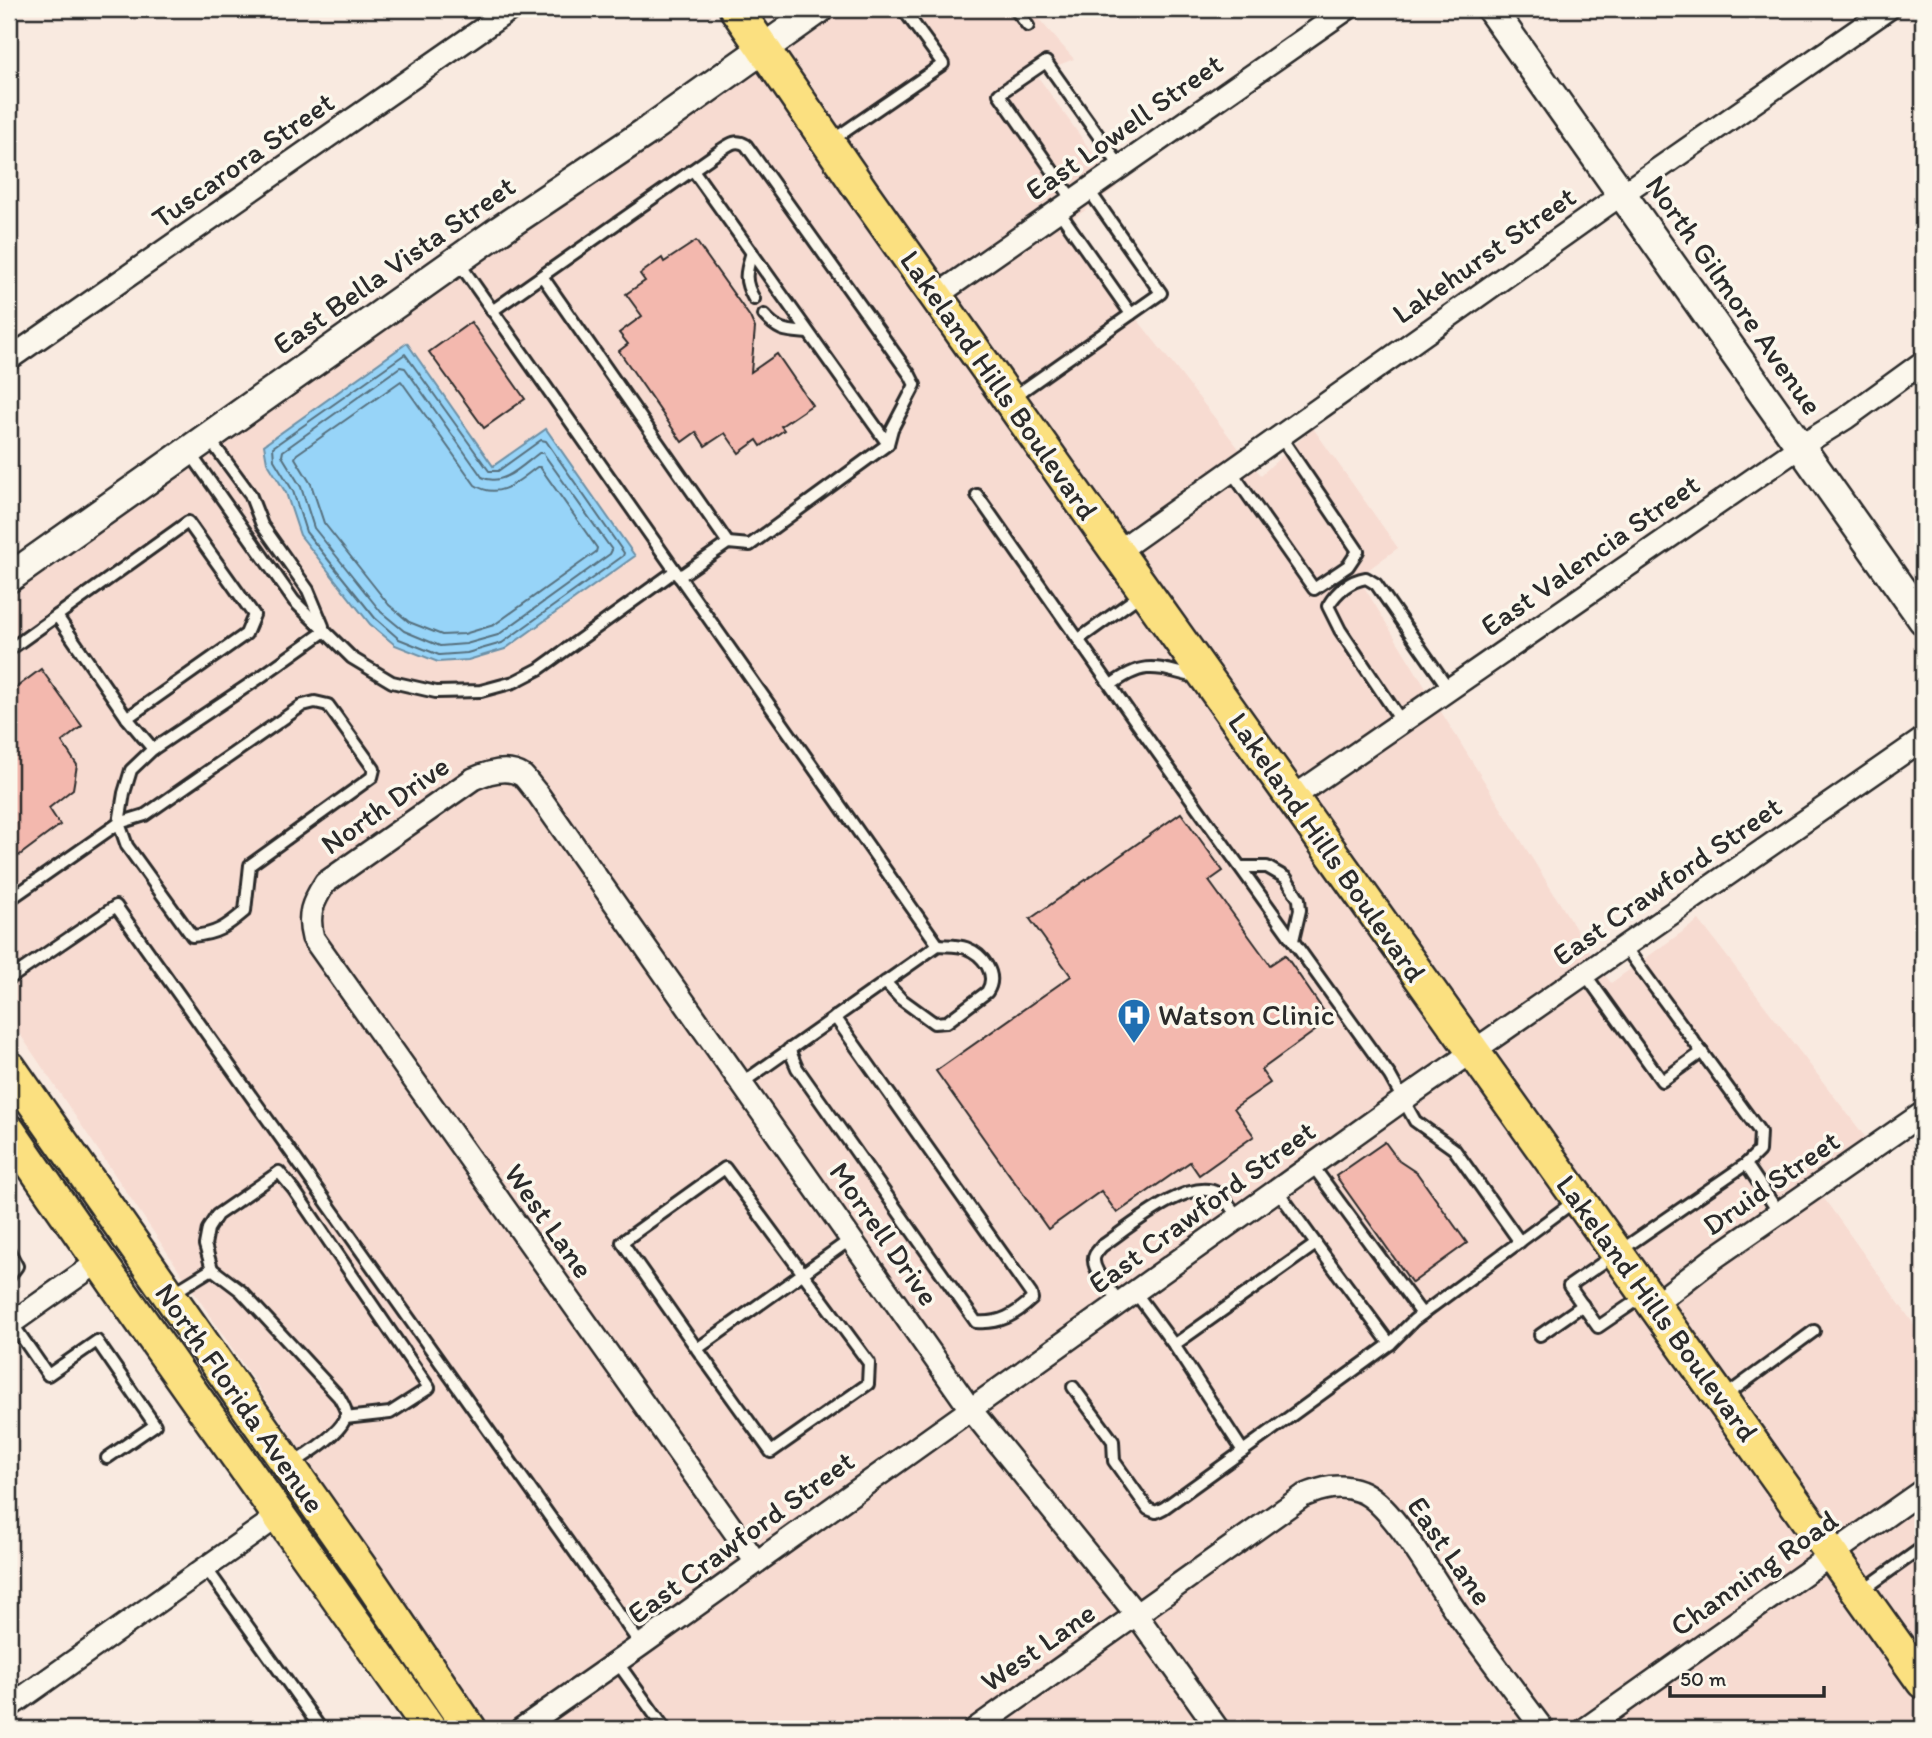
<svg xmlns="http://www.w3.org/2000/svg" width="1932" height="1738" font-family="Itim,sans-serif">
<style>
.built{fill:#f7dbd1;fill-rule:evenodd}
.water{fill:#97d4f8;stroke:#6c90a6;stroke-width:2}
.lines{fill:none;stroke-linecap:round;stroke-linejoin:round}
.shore{stroke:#566f7d;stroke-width:2}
.building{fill:#f3b8ae;stroke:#2b2b2b;stroke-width:2}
.lane-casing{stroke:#2b2b2b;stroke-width:16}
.street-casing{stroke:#2b2b2b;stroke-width:26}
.secondary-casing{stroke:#2b2b2b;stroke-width:33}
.primary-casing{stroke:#2b2b2b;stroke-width:37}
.lane{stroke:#fbf7ec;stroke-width:10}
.street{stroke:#fbf7ec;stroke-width:21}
.secondary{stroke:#fbf7ec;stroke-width:28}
.primary{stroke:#fbe080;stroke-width:32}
.labels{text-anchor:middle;stroke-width:7;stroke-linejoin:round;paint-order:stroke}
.street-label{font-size:30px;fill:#2b2b2b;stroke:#fbf7ec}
.poi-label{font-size:30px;fill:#2b2b2b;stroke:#fbf7ec;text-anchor:start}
</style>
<rect width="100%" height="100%" fill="#f9eae0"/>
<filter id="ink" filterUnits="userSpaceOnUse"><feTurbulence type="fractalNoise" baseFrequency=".0143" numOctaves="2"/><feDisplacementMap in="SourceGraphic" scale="14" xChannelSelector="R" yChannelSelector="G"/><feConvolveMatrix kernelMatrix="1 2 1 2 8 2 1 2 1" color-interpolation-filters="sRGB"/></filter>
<g filter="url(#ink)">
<g class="built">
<polygon points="839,9 1030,9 1074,59 1036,74 1101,165 938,279 779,53"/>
<path d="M761,65L1457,1048L1396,1090L973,1393L546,786L530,769L517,763L516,758L508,759L500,756L499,760L481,762L466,769L316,876L302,895L299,923L302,940L740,1558L634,1636L500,1729H489L9,1018V593L507,239ZM407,343L493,466L546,429L395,645L300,535L286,493L267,462Z"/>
<polygon points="1115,185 1117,187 1069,222 1137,319 1240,450 1119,536 952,299"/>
<polygon points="1313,428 1398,548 1358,577 1427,690 1294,782 1133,556 1255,468 1261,475"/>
<polygon points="1440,710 1592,955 1475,1036 1307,802"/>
<polygon points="507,782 517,786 530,800 955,1406 757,1546 323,934 321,926 323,907 334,892 479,789 490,784"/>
<polygon points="1699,920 1866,1138 1707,1248 1656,1288 1489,1056 1605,975 1611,983"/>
<polygon points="1471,1068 1817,1550 1564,1729 1556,1729 1467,1609 1403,1514 1386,1494 1366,1482 1338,1475 1318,1477 1298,1485 1137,1599 987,1412 1409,1110"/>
<polygon points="1823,1197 1923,1337 1923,1476 1834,1538 1670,1308 1721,1267"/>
<polygon points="970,1425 1120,1611 979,1711 958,1729 541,1729"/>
<polygon points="1341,1498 1358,1502 1374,1512 1450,1621 1530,1729 1231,1729 1152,1618 1309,1506 1324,1499"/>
<polygon points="1923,1505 1923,1664 1848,1557"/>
<polygon points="1831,1569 1923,1701 1923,1729 1606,1729"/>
<polygon points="1134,1630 1205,1729 996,1729"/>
</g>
<polygon class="water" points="407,343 493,466 546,429 635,556 505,649 468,660 438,662 395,645 370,624 300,535 286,493 267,462 264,445"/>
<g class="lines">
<g class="shore">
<polygon points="405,354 489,471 498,471 541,440 546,441 624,553 623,556 502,643 467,653 439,655 399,639 375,618 306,532 293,491 274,460 273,447"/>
<path d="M400,367L405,368L482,477C502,488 524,464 539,453H543L612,550L610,554L498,635L466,644L440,646L404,631L381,612L314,528L301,487L282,456L283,451Z"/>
<path d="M401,381L475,485C499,501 518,481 537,467H540L597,548L596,552L494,625L464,634L442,635L409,622L389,605L324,523L311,484L295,458L297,454Z"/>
</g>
</g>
<g class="building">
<polygon points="696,241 750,317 755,328 751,372 777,354 812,405 781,426 784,430 761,446 757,440 739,453 725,433 705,446 696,432 682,442 619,351 628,344 619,333 642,316 626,294 645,281 640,274 662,258 664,262"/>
<polygon points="471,322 525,399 484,428 429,352"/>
<polygon points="41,669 82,726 62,742 77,765 73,789 49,808 60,825 9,863 9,693"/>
<polygon points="1181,813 1223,871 1209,881 1270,965 1285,955 1330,1020 1261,1070 1270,1083 1234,1108 1254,1136 1199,1175 1190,1162 1117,1213 1101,1191 1048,1229 936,1071 1071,976 1030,919"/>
<polygon points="1385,1142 1399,1161 1417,1173 1467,1243 1412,1283 1336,1176"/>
</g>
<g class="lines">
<defs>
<g id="lane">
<polyline points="1015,9 1028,26"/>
<polyline points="831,141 943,64 903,9"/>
<polyline points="693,170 888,444"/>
<polyline points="1073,200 999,94 1046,62 1120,166"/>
<polyline points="1058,210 1131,314"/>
<path d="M752,252C746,272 743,280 754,299"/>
<polyline points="457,260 938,945"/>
<polyline points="542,276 728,543"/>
<path d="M492,311L721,150C730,144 736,139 746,145L910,375L915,385L892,429L888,444L750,545L728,543L679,577"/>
<path d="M764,315C779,332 786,331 808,333"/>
<polyline points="1012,398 1161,293 1088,189"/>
<polyline points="208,437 250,494 262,525 308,590 323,626"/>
<polyline points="190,453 294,601 352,658 392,682 436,692 481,691 514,682 539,669 675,571"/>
<polyline points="1231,471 1314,589 1348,566 1358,551 1280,436"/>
<polyline points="977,495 1143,732 1390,1076 1415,1121 1454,1149 1520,1242"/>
<polyline points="57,616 127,718 153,749"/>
<polyline points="1079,639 1143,593"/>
<polyline points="9,650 188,522 254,615 246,634 127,718"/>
<path d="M1111,685C1146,659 1157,668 1196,677"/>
<path d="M1402,722L1340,630L1328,606C1337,591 1349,581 1366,578L1376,584L1449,689"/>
<polyline points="1241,867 1267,867 1286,878 1299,899 1300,910 1293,940"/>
<path d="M9,900L119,823L145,815L303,705L315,702L328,705L374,769L372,777L250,865L245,911C226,927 217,934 192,936L127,846L119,823L124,793L131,770L153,749L259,678L325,631"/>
<polyline points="1625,947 1760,1132 1759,1151 1746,1164 1569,1286 1598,1327 1645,1295"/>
<polyline points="1585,974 1662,1081 1702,1052"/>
<polyline points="9,979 116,906 641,1645"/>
<path d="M789,1049L797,1068L976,1322C1000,1324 1015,1315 1032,1299L1031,1294L835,1017"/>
<path d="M742,1083L938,945C946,946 957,945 966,948C982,954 999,974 987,992L947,1022L934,1023L901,999L885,982"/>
<polyline points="1746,1164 1779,1213"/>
<polyline points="1312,1165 1422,1314 1576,1200"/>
<polyline points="1316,1244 1390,1344 1414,1320 1422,1314"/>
<polyline points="9,1251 17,1266 9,1277"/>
<polyline points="212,1269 205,1245 208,1229 217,1215 279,1172 294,1190 429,1388 390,1413 345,1418"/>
<polyline points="1135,1292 1174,1345 1316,1244 1277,1190"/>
<path d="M173,1293L212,1269L241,1291L339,1397C341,1401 345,1407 346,1412C348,1430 304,1456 291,1465"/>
<path d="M1120,1302C1113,1293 1094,1272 1094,1261C1093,1255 1098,1251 1102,1246C1126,1230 1189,1176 1217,1193C1226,1198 1232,1210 1239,1218"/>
<polyline points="12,1323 48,1375 97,1341 155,1425 107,1458"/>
<polyline points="1540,1335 1583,1305"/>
<polyline points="1174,1345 1243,1451 1390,1344"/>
<polyline points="697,1349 771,1452 868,1384 869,1363 725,1168 622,1242 697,1349 851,1239"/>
<polyline points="1073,1387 1113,1441 1114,1461 1148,1509 1156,1512 1164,1508 1243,1451"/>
<polyline points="1724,1397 1814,1331"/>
<polyline points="206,1568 321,1729"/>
<polyline points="1863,1590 1923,1547"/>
<polyline points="617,1662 665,1729"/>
</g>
<g id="street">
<polyline points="936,296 1347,9"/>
<polyline points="9,359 511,9"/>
<polyline points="1117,552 1605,206 1888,9"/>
<polyline points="1292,798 1801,446 1846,418 1923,362"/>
<polyline points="1654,1305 1714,1258 1923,1113"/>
<polyline points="9,1325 98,1262"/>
<path d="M756,1562L313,938C307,915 312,903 325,883L473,779C488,772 508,766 523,776C528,781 533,789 538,794L971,1410L1136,1614L1218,1729"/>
<polyline points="9,1707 280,1515"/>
<polyline points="521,1729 641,1645 1403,1100 1923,739"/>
<path d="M975,1729L1303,1496C1322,1488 1340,1483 1360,1491C1393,1503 1437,1586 1459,1616C1487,1654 1515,1692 1543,1729"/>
<polyline points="1585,1729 1923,1490"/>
</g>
<g id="secondary">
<polyline points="1491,9 1923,620"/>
<polyline points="9,578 500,230 649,130 819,9"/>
</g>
<g id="primary">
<polyline points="736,9 863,193 1117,552 1923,1682"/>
<polyline points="9,1067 369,1580 470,1729"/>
<path d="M9,1131C147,1332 290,1530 430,1729"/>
</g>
</defs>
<use href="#lane" class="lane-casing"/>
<use href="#street" class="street-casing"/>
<use href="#secondary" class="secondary-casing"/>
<use href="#primary" class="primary-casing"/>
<use href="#lane" class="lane"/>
<use href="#street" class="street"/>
<use href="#secondary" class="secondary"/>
<use href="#primary" class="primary"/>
</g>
</g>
<defs>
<symbol id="hospital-pin" viewBox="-11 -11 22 30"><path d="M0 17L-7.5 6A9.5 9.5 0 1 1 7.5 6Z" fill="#1f6fb2" stroke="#fbf7ec"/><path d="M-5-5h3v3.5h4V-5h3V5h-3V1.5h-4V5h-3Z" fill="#fff"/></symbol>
</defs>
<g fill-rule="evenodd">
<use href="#hospital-pin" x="1115" y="996" width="38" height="52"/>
</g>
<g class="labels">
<g class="street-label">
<text transform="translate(1124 127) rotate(-35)" y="10">East Lowell Street</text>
<text transform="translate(243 160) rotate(-35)" y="10">Tuscarora Street</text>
<text transform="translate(1484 255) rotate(-35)" y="10">Lakehurst Street</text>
<text transform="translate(394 265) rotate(-35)" y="10">East Bella Vista Street</text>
<text transform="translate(1734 295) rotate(55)" y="10">North Gilmore Avenue</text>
<text transform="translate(999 385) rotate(55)" y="10">Lakeland Hills Boulevard</text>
<text transform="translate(1590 555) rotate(-35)" y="10">East Valencia Street</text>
<text transform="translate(385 805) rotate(-35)" y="10">North Drive</text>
<text transform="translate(1327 847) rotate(55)" y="10">Lakeland Hills Boulevard</text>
<text transform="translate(1667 881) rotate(-35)" y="10">East Crawford Street</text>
<text transform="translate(1771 1183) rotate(-35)" y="10">Druid Street</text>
<text transform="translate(1202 1207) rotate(-36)" y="10">East Crawford Street</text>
<text transform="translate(549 1221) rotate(55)" y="10">West Lane</text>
<text transform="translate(884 1234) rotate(55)" y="10">Morrell Drive</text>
<text transform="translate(1657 1308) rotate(54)" y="10">Lakeland Hills Boulevard</text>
<text transform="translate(240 1398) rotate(55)" y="10">North Florida Avenue</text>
<text transform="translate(741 1537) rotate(-36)" y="10">East Crawford Street</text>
<text transform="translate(1450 1551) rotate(55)" y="10">East Lane</text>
<text transform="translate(1754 1573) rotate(-35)" y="10">Channing Road</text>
<text transform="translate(1038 1647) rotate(-35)" y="10">West Lane</text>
</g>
<g class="poi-label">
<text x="1158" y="1025">Watson Clinic</text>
</g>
</g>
<rect width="1932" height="1738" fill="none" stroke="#fbf7ec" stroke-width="35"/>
<rect x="18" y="18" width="1897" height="1703" fill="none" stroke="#2b2b2b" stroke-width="2.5" filter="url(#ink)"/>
<path d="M1670 1686v10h154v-10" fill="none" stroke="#2b2b2b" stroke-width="3.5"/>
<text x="1680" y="1686" font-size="21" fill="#2b2b2b" stroke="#fbf7ec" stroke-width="5" paint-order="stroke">50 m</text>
</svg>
